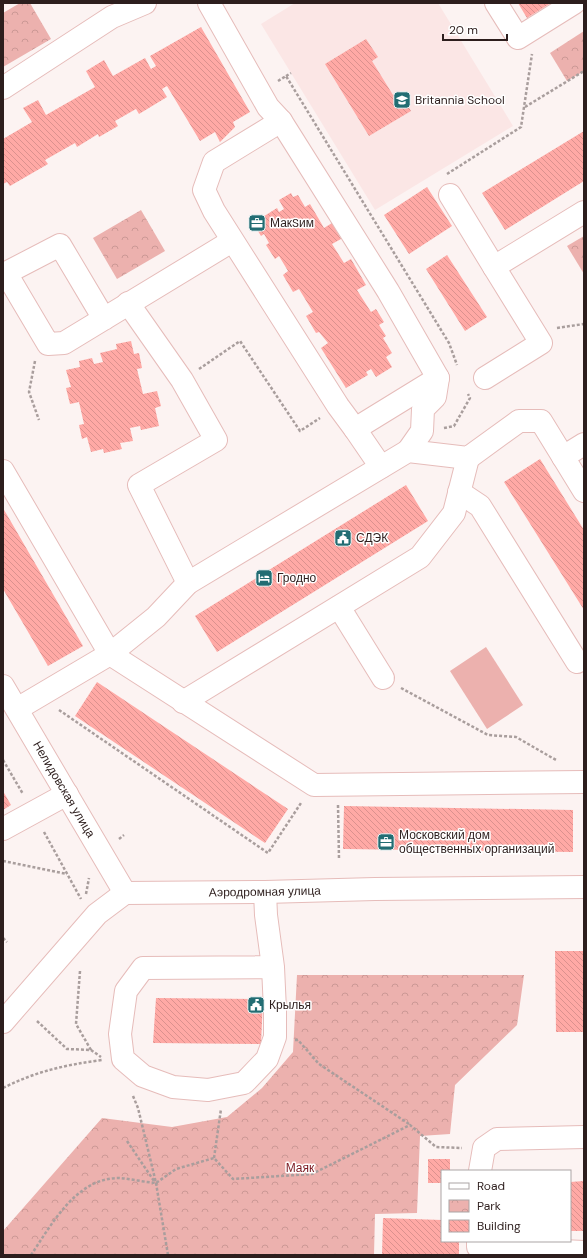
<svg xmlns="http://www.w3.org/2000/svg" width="587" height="1258" font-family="'DM Sans',sans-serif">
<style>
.built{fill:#fbe6e5}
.park{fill:url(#park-crowns)}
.garden{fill:#ecb1ae}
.building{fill:url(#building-back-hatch)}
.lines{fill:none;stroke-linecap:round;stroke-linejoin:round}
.minor-casing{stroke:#e6bcba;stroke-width:24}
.path{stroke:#a99e9d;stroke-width:2.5;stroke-dasharray:3 2;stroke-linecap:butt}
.minor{stroke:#fff;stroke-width:22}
.labels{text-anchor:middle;stroke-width:3;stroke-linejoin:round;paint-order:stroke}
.poi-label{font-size:12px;fill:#2d1e1d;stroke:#fff;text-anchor:start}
.street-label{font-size:12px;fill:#2d1e1d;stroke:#fff}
.park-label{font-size:12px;fill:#7b1921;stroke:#fff}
</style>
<defs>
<pattern id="park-crowns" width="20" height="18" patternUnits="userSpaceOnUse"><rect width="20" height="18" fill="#ecb1ae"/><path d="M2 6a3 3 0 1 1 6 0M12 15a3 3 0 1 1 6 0" fill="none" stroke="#cb9895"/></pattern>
<pattern id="building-back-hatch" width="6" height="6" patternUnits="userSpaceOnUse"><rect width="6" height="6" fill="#ffa9a5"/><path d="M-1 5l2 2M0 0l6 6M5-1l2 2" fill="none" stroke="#db918e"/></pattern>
</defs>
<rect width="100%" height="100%" fill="#fcf3f2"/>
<polygon class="built" points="295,3 438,3 513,126 375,210 261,24"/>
<g class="park">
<polygon points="20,3 30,3 51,39 3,67 3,13"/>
<polygon points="584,31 584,71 567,81 550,53"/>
<polygon points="141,210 165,251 117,279 93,238"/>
<polygon points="584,236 584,274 567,246"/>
<polygon points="297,975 524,975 517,1025 455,1085 450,1134 420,1136 417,1213 375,1214 374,1255 3,1255 3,1231 102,1118 172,1127 227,1117 262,1088 293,1052"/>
</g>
<polygon class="garden" points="486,647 523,705 487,729 450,671"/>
<g class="building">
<polygon points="518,3 551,3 527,18"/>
<polygon points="201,27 250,112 233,122 235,127 220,142 215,132 200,141 167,86 162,89 167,97 139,114 136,109 115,121 118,126 99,137 98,134 77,147 75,143 45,160 48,164 10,186 7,182 3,184 3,139 32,122 23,108 38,100 46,115 95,87 86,71 104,60 113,76 145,58 151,69 156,66 150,56"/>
<polygon points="366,39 378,57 372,61 393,95 399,91 411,111 369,136 325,64"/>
<polygon points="584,131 584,181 505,230 482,193"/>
<polygon points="427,187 452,226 409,254 384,215"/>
<polygon points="291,193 293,197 298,195 305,207 310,204 324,228 332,223 341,239 332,244 344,263 351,259 366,285 357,290 371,312 376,309 384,322 379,325 386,336 383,338 392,353 386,357 392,367 376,377 371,369 366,372 368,375 346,388 321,348 328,343 319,332 316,333 306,316 313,312 299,289 293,292 283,275 288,271 279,256 275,259 266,245 269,243 264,234 261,236 253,223 277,208 279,212 284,209 279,200"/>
<polygon points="447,255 487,317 465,331 426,269"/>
<polygon points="131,341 134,354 139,353 142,368 137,369 143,394 157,391 161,406 155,408 159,426 141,430 140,426 130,428 133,441 120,443 122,449 104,453 103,449 91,452 87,437 82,439 79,425 84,424 79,402 70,404 66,388 71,387 66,370 80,367 79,361 92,358 94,364 103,362 100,353 117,349 116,344"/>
<polygon points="540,459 584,530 584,610 504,482"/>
<polygon points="406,485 428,521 217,652 195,616"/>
<polygon points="3,508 83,646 48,666 3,589"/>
<polygon points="97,682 288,809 265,843 75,716"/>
<polygon points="3,791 11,805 3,810"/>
<polygon points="344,806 573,810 573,852 343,849"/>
<polygon points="555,951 584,951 584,1032 556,1032"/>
<polygon points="156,998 263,999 261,1044 153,1043"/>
<polygon points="428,1159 450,1159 450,1171 442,1171 442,1183 428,1183"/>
<polygon points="584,1181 584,1231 570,1231 570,1182"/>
<polygon points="383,1218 442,1220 442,1241 459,1241 459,1255 382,1255"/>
</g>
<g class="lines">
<defs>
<g id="minor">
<polyline points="209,3 268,107 281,121 214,162 204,190 214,211 338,406 355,429 438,378"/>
<polyline points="496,3 518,38 574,3"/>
<polyline points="3,88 112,17 145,3"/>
<polyline points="281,121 388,291 438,378 435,397 423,409 422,431 408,451"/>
<polyline points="450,195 494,267"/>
<polyline points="128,303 182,380 216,440 139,485 188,583"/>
<polyline points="104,319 60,245 6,273 48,344 64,343 232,241"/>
<polyline points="485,378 541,343 494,267 584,212"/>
<polyline points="355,429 381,467"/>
<polyline points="563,457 584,444"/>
<polyline points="3,471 110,654 314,785 584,782"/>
<polyline points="459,492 480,506 577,662"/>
<polyline points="339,607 383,678"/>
<path id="s1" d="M3,686L125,893"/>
<polyline points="183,702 420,557 454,513 468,458"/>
<polyline points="17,709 110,654 156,617 188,583 408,451 468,458 519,421 541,421 584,491"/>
<polyline points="3,829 67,794"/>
<polyline points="265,892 266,915 273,967 275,1010 275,1037 267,1059 244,1083 208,1090 173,1087 143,1076 123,1059 120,1034 126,991 143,968 273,967"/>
<path id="s2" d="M3,1022L97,914L125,893L265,892L375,889L584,887"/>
<polyline points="480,1171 484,1148 497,1139 584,1137"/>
<polyline points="478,1241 478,1247 584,1252"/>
</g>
</defs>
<use href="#minor" class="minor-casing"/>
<g class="path">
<polyline points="286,76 291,73"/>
<polyline points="278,81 286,76 449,343 457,365"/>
<polyline points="525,107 584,71"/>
<polyline points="447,174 521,127 532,54"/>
<polyline points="557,328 584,324"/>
<polyline points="35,361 29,392 39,420"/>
<polyline points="199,369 240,341 300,431 320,418"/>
<polyline points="444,428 454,426 470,398 468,394"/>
<polyline points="401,688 488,735 516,737 556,760"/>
<polyline points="59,710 268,853 301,803"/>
<polyline points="3,760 23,794"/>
<polyline points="338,805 339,859"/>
<polyline points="44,832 81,899"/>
<polyline points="119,839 124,835"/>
<polyline points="3,861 67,874"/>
<polyline points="86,894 89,878"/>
<polyline points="3,938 7,942"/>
<polyline points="80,971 76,1024 91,1050"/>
<polyline points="37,1021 67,1049 91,1050 101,1057"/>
<polyline points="295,1040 298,1040 319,1064 409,1124"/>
<path d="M3,1088C37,1071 65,1065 102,1060"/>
<polyline points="133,1096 138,1108 156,1183 168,1255"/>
<polyline points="127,1141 154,1181"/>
<polyline points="214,1158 221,1109"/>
<path d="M31,1255C52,1224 76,1178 119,1178C131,1179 144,1182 156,1183L176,1169L214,1158L233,1179L312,1174L410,1125L436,1147L462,1148"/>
</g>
<use href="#minor" class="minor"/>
</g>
<defs>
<symbol id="school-square" viewBox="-11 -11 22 22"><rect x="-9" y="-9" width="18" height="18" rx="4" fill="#226d73" stroke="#fff"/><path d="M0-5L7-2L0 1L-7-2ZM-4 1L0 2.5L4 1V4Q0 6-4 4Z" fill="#fff"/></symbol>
<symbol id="office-square" viewBox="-11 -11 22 22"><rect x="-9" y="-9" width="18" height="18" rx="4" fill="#226d73" stroke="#fff"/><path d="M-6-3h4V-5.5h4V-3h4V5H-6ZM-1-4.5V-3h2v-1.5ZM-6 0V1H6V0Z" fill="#fff"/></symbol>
<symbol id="civic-square" viewBox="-11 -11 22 22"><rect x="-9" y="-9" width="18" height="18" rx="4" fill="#226d73" stroke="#fff"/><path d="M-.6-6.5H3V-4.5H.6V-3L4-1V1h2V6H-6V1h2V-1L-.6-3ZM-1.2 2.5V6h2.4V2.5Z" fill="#fff"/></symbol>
<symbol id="hotel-square" viewBox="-11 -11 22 22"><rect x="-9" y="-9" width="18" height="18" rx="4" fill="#226d73" stroke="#fff"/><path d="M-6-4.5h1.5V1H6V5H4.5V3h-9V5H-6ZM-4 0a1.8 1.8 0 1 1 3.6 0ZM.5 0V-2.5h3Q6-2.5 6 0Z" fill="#fff"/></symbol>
</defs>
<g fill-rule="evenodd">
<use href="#school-square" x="392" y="90" width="20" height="20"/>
<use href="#office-square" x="247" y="213" width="20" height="20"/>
<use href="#civic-square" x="333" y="528" width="20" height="20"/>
<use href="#hotel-square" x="254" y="568" width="20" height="20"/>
<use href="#office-square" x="376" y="832" width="20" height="20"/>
<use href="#civic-square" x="246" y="995" width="20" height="20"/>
</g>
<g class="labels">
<g class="poi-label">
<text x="415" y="104">Britannia School</text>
<text x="270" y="227">МакSим</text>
<text x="356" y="542">СДЭК</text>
<text x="277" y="582">Гродно</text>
<text x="399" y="839">Московский дом<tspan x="399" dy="14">общественных организаций</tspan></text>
<text x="269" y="1009">Крылья</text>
</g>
<g class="street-label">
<text dy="4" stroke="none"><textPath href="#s1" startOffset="120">Нелидовская улица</textPath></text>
<text dy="4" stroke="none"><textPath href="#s2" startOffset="318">Аэродромная улица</textPath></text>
</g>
<g class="park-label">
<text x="300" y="1172">Маяк</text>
</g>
</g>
<rect width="587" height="1258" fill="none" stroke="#2d1e1d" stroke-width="8"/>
<rect x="441" y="1170" width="130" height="72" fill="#ffffff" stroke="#aba5a5"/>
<rect x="449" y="1183" width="20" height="6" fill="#ffffff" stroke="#aba5a5"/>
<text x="477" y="1190" font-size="12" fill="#2d1e1d">Road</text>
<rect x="449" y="1200" width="20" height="12" fill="url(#park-crowns)" stroke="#aba5a5"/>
<text x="477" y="1210" font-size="12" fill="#2d1e1d">Park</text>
<rect x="449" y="1220" width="20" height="12" fill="url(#building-back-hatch)" stroke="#aba5a5"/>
<text x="477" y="1230" font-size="12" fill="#2d1e1d">Building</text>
<path d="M443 34v6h64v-6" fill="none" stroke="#2d1e1d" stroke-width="2"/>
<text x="449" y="34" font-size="12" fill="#2d1e1d" stroke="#ffffff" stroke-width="3" paint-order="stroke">20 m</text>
</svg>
